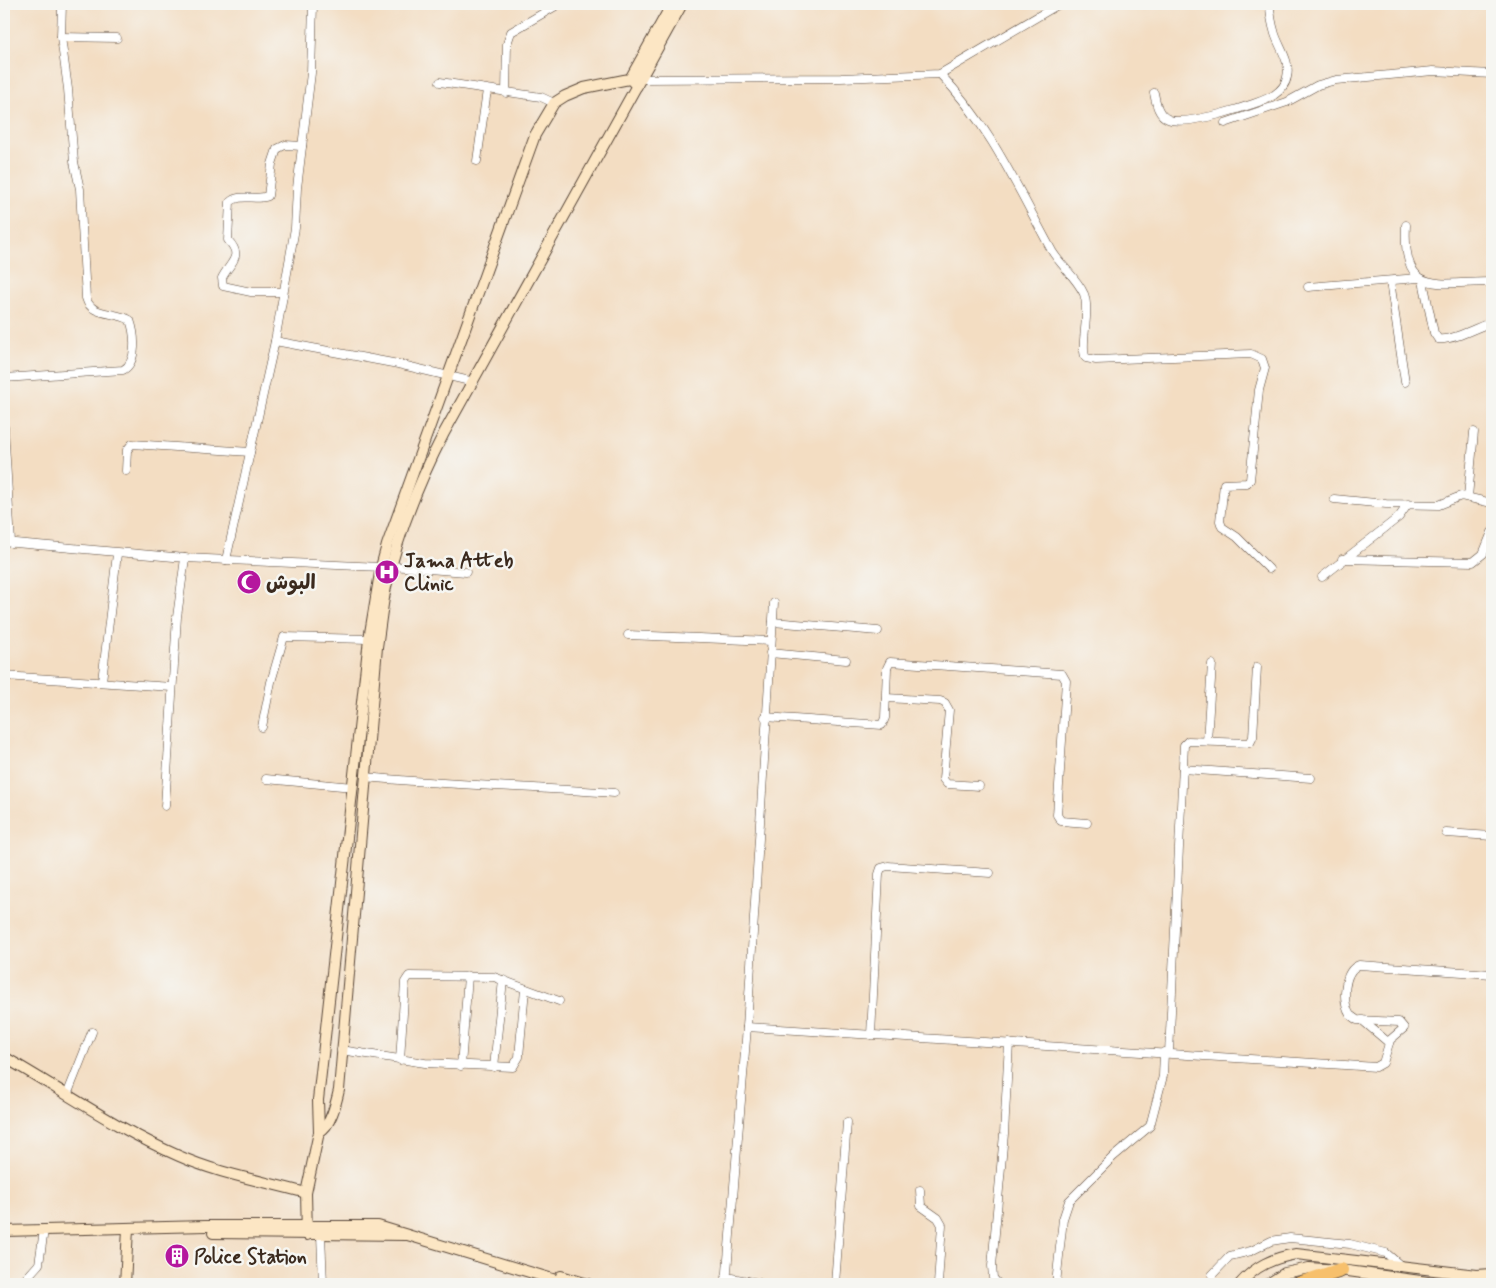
<svg xmlns="http://www.w3.org/2000/svg" width="1496" height="1288" font-family="Mynerve,'Playpen Sans Arabic',sans-serif">
<style>
.lines{fill:none;stroke-linecap:round;stroke-linejoin:round}
.street-casing{stroke:#574537;stroke-width:9}
.secondary-casing{stroke:#574537;stroke-width:12}
.highway-casing{stroke:#574537;stroke-width:16}
.street{stroke:#fff;stroke-width:8}
.secondary{stroke:#fce6c4;stroke-width:10}
.highway{stroke:#f7c06c;stroke-width:14}
.labels{text-anchor:middle;stroke-width:5;stroke-linejoin:round;paint-order:stroke}
.poi-label{font-size:20px;font-weight:bold;fill:#3b2a1e;stroke:#f6f6f2;text-anchor:start}
</style>
<rect width="100%" height="100%" fill="#f6f6f2"/>
<filter id="ink" filterUnits="userSpaceOnUse"><feTurbulence type="fractalNoise" baseFrequency=".02" numOctaves="2"/><feDisplacementMap in="SourceGraphic" scale="10" xChannelSelector="R" yChannelSelector="G"/><feConvolveMatrix kernelMatrix="1 2 1 2 8 2 1 2 1" color-interpolation-filters="sRGB"/></filter>
<filter id="wash" filterUnits="userSpaceOnUse"><feTurbulence type="fractalNoise" baseFrequency=".0096" numOctaves="4" result="noise"/><feDisplacementMap in="SourceGraphic" scale="20" xChannelSelector="R" yChannelSelector="G"/><feGaussianBlur stdDeviation="1.12" result="paint"/><feColorMatrix in="noise" values="0 0 0 0 0 0 0 0 0 0 0 0 0 0 0 0 0 1.4 0 .05"/><feComposite in="paint" operator="in"/></filter>
<g filter="url(#wash)">
<rect width="100%" height="100%" fill="#f3ddc2"/>
</g>
<g filter="url(#ink)">
<g class="lines">
<defs>
<g id="street">
<polyline points="61,37 117,38"/>
<path d="M940,74C990,125 1018,189 1052,251C1061,266 1077,278 1084,294C1091,313 1079,347 1086,358L1096,360L1251,354L1262,359L1265,368L1259,390L1250,480L1247,483L1224,484L1220,521L1222,527L1237,537L1269,569"/>
<polyline points="641,79 841,78 940,74 1059,4"/>
<polyline points="440,82 541,97 554,103"/>
<polyline points="506,93 507,44 511,32 559,4"/>
<path d="M1154,93C1156,103 1158,115 1168,119C1184,127 1258,105 1274,95C1280,91 1286,84 1287,77C1291,62 1279,47 1275,34C1272,24 1270,14 1270,4"/>
<polyline points="1225,123 1287,102 1318,85 1336,80 1433,71 1492,74"/>
<polyline points="477,161 487,90"/>
<path d="M1406,225C1402,298 1437,282 1492,282"/>
<polyline points="1390,281 1405,382"/>
<path d="M1423,281L1434,333L1438,339C1453,341 1477,327 1492,322"/>
<polyline points="1308,287 1418,278"/>
<path d="M283,292H251L223,286L222,278C230,262 244,257 228,240L230,202C240,193 256,201 268,196L272,164L277,149L285,145L302,146"/>
<polyline points="275,341 398,364 474,382"/>
<path d="M4,378L123,370C138,362 135,334 130,320C115,311 91,317 86,298L80,189L74,162L68,89L61,37L62,4"/>
<polyline points="4,427 11,543"/>
<polyline points="126,471 127,450 132,444 250,452"/>
<polyline points="1468,497 1474,432"/>
<polyline points="1334,499 1386,504 1439,505 1461,496 1492,503"/>
<polyline points="4,542 185,558 381,567"/>
<polyline points="1342,559 1473,562 1483,554 1492,532"/>
<polyline points="226,560 275,341 295,228 297,188 311,73 313,4"/>
<polyline points="392,566 466,572"/>
<polyline points="1322,577 1399,517 1408,504"/>
<polyline points="773,622 878,631"/>
<polyline points="628,635 771,641"/>
<polyline points="770,653 846,660"/>
<polyline points="4,676 172,687"/>
<polyline points="102,681 117,554"/>
<polyline points="886,698 940,701 945,703 949,710 943,779 947,784 979,786"/>
<polyline points="765,717 882,725 885,718 887,668 890,662 1062,674 1066,681 1057,815 1061,821 1087,823"/>
<polyline points="262,727 271,682 284,637 369,639"/>
<polyline points="1207,741 1212,664"/>
<polyline points="1183,769 1311,778"/>
<path d="M365,777C448,785 531,787 614,793"/>
<polyline points="266,779 353,787"/>
<polyline points="165,806 177,617 185,558"/>
<polyline points="1446,833 1492,836"/>
<polyline points="1362,1020 1389,1043"/>
<path d="M747,1027L1376,1067L1383,1063L1390,1040L1404,1028L1399,1022L1357,1020L1350,1015C1342,1002 1343,971 1359,965L1492,974"/>
<polyline points="871,1035 879,874 881,868 888,866 990,873"/>
<polyline points="341,1050 425,1063 513,1067 519,1057 525,989"/>
<polyline points="1169,1053 1184,745 1188,741 1250,743 1253,737 1257,667"/>
<polyline points="400,1060 405,982 409,976 494,977 559,1001"/>
<polyline points="461,1066 468,976"/>
<polyline points="494,1067 503,980"/>
<polyline points="67,1095 92,1032"/>
<polyline points="920,1190 921,1206 938,1218 942,1225 938,1284"/>
<polyline points="321,1235 323,1284"/>
<polyline points="1212,1275 1230,1256 1251,1251 1271,1241 1290,1238 1350,1244 1386,1253 1401,1266"/>
<polyline points="726,1277 764,1284"/>
<polyline points="21,1284 39,1264 44,1230"/>
<polyline points="726,1284 747,1027 774,603"/>
<polyline points="835,1284 847,1122"/>
<polyline points="998,1284 993,1278 992,1266 1004,1134 1009,1043"/>
<polyline points="1056,1284 1063,1219 1069,1201 1113,1157 1150,1126 1163,1076 1164,1052"/>
</g>
<g id="secondary">
<polyline points="630,79 672,4"/>
<path d="M4,1057C62,1090 117,1129 179,1156C219,1174 264,1181 306,1193"/>
<path d="M319,1132C331,1126 336,1103 339,1090L377,647C380,627 382,607 386,587C398,533 419,482 444,433L682,4"/>
<polyline points="4,1231 206,1226 378,1226 569,1284"/>
<polyline points="213,1233 406,1235"/>
<polyline points="307,1235 306,1193 319,1132 318,1100 369,639 381,567 387,545 535,135 554,103 565,96 584,88 624,80 630,79 637,86"/>
<polyline points="561,1276 588,1284"/>
<polyline points="125,1284 128,1229"/>
<path d="M1240,1284C1255,1266 1273,1258 1296,1254L1477,1275L1492,1274"/>
<polyline points="1268,1284 1285,1273 1309,1268 1341,1270 1442,1284"/>
</g>
<polyline id="highway" points="1299,1284 1341,1270"/>
</defs>
<use href="#street" class="street-casing"/>
<use href="#secondary" class="secondary-casing"/>
<use href="#highway" class="highway-casing"/>
<use href="#street" class="street"/>
<use href="#secondary" class="secondary"/>
<use href="#highway" class="highway"/>
</g>
</g>
<defs>
<symbol id="hospital-disc" viewBox="-11 -11 22 22"><circle r="9.5" fill="#b5179e" stroke="#f6f6f2"/><path d="M-5-5h3v3.5h4V-5h3V5h-3V1.5h-4V5h-3Z" fill="#fff"/></symbol>
<symbol id="mosque-disc" viewBox="-11 -11 22 22"><circle r="9.5" fill="#b5179e" stroke="#f6f6f2"/><path d="M3.5-4.9A6 6 0 1 0 3.5 4.9A5 5 0 1 1 3.5-4.9Z" fill="#fff"/></symbol>
<symbol id="building-disc" viewBox="-11 -11 22 22"><circle r="9.5" fill="#b5179e" stroke="#f6f6f2"/><path d="M-4-6H4V6H1V3H-1V6H-4ZM-2.5-4.3h1.7v1.8h-1.7ZM.8-4.3h1.7v1.8H.8ZM-2.5-1h1.7V.8h-1.7ZM.8-1h1.7V.8H.8Z" fill="#fff"/></symbol>
</defs>
<g fill-rule="evenodd">
<use href="#hospital-disc" x="373" y="558" width="28" height="28"/>
<use href="#mosque-disc" x="235" y="568" width="28" height="28"/>
<use href="#building-disc" x="163" y="1242" width="28" height="28"/>
</g>
<g class="labels">
<g class="poi-label">
<text x="404" y="567">Jama Atteb<tspan x="404" dy="23">Clinic</tspan></text>
<text x="266" y="589">البوش</text>
<text x="194" y="1263">Police Station</text>
</g>
</g>
<rect width="1496" height="1288" fill="none" stroke="#f6f6f2" stroke-width="20"/>
</svg>
